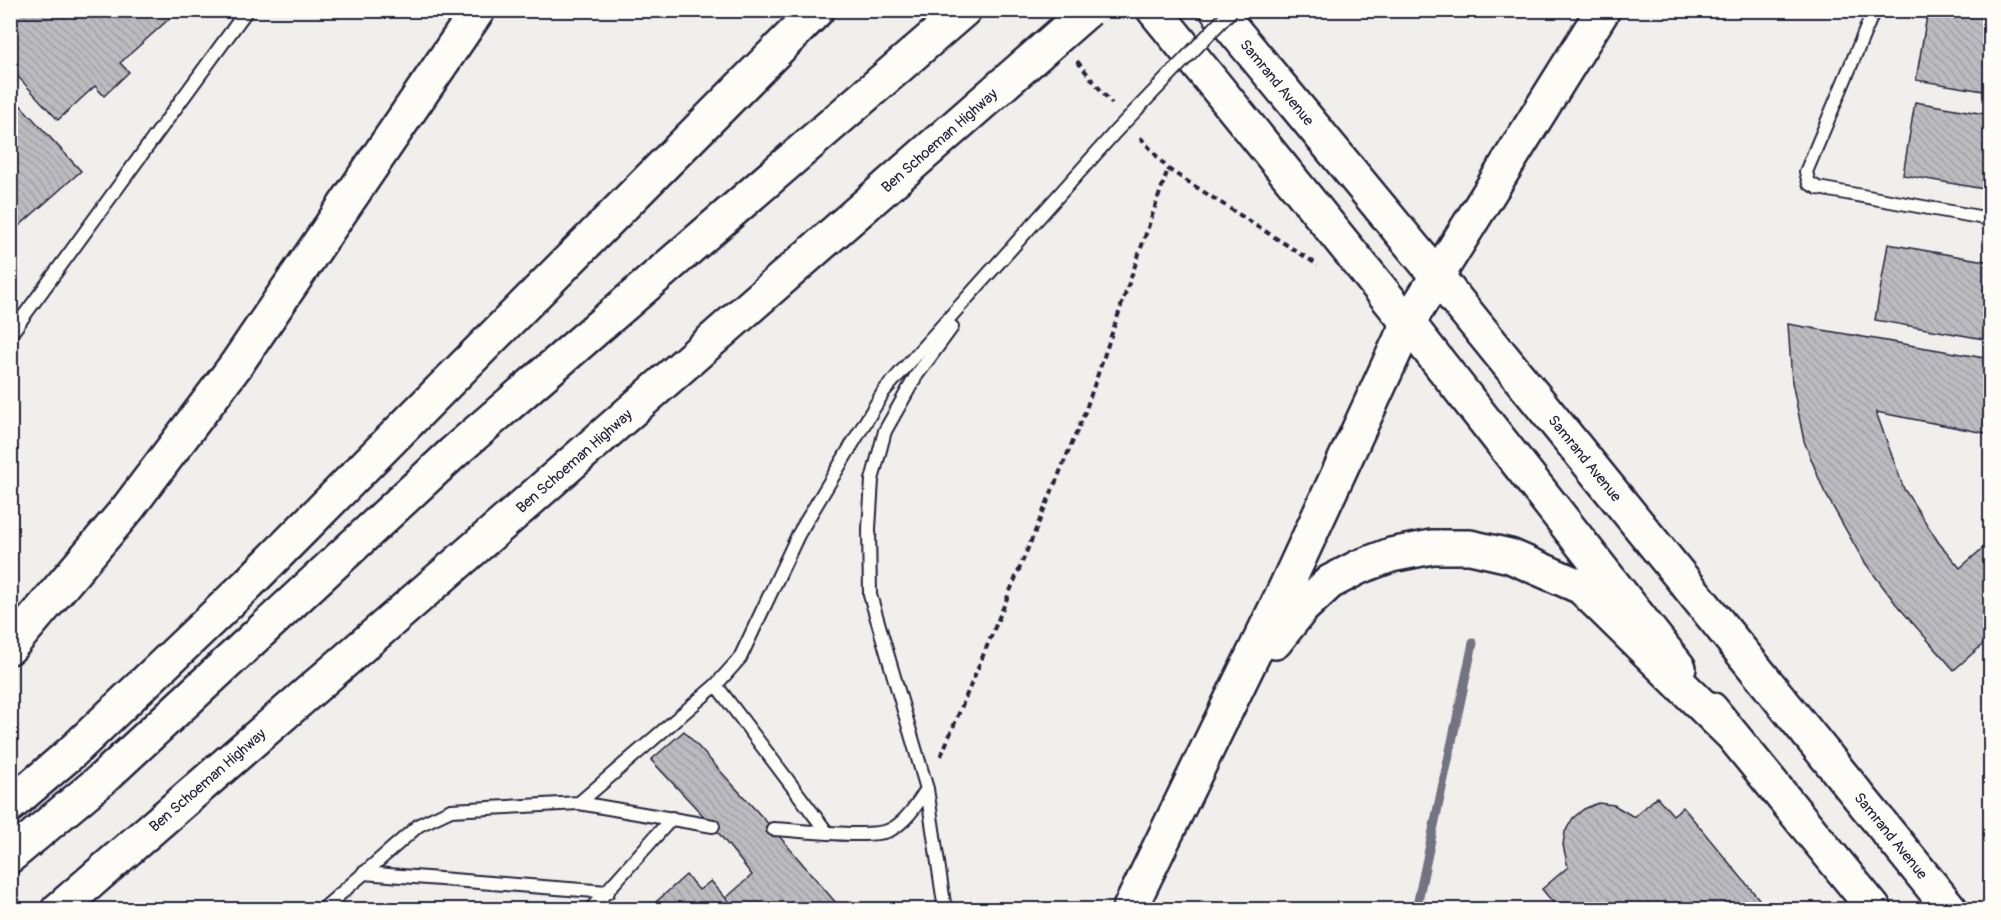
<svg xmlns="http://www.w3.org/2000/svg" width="2001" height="920" font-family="Pangolin,sans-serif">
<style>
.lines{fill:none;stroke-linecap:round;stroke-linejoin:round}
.stream{stroke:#737381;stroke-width:9}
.building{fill:url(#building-back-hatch);stroke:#22223b;stroke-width:1.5}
.lane-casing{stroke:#22223b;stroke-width:16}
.secondary-casing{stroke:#22223b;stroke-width:38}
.highway-casing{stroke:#22223b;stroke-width:38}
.path{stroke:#22223b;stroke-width:4;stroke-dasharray:6 4.5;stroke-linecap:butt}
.lane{stroke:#fdfcf7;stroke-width:12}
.secondary{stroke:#fdfcf7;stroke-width:33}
.highway{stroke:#fdfcf7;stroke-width:33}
.lane-bridge-casing{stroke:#22223b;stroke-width:16;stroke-linecap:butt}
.highway-bridge-casing{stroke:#22223b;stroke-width:38;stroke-linecap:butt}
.lane-bridge{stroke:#fdfcf7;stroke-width:12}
.highway-bridge{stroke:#fdfcf7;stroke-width:33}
.labels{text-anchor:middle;stroke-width:4.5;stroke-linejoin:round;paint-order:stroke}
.street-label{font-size:15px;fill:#22223b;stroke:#fdfcf7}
</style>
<defs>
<pattern id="building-back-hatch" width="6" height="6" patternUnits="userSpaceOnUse" patternTransform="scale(1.5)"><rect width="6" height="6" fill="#bcbcc0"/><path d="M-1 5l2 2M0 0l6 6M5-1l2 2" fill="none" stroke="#a1a1a6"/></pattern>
</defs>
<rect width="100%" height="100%" fill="#f0efec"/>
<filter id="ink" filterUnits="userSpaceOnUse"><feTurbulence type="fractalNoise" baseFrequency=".0167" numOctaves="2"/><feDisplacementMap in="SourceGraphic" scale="12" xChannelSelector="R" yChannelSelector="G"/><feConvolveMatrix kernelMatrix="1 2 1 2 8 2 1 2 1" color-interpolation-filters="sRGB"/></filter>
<g filter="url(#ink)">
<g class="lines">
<polyline class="stream" points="1416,910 1473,643"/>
</g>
<g class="building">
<polygon points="10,10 179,10 120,63 129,72 104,96 95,86 58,120 10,68"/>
<polygon points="1928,10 1969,10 1990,14 1990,92 1916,80"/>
<polygon points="10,94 81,171 10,234"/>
<polygon points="1915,102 1990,115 1990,190 1903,175"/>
<polygon points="1888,244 1990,262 1990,340 1875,320"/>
<polygon points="1788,324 1990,359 1990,434 1876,412 1904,489 1939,543 1960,568 1990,542 1990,638 1954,670 1896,604 1863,560 1824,491 1804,441 1792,382"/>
<polygon points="684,731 773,829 842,910 736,910 726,898 752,875 713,826 651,760"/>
<polygon points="1657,797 1673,815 1683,807 1768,910 1684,910 1678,902 1669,910 1549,910 1555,905 1542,889 1568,867 1563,845 1565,832 1573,818 1584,809 1598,803 1614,805 1634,817"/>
<polygon points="686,875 699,890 711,881 736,910 647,910"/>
</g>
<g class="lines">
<defs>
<g id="lane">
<polyline points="1874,10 1806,172 1809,183 1818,188 1990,219"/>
<polyline points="10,335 247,10"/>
<polyline points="716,685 826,831"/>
<polyline points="579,803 713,826"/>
<path d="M773,829C798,830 871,839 890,830C906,822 917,804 927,789"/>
<polyline points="363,873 608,892"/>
<polyline points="322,910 419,825 451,810 579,803 716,685 740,658 798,535 884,391 1116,131"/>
<polyline points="590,910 672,818"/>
<polyline points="945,910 927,789 870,595 869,529 872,480 885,431 916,376 952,327"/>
</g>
<g id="secondary">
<polyline points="1154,10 1408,323 1679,668"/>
<path id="s1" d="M1217,10L1436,275L1951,910"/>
<polyline points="1711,709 1875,910"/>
</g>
<g id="highway">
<polyline points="1275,642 1302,608 1330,582 1359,567 1391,555 1432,547 1470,547 1510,556 1581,587 1729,732"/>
<polyline points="10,647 128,508 236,365 478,10"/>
<polyline points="10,805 71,753 246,586 817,10"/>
<polyline points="10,856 101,780 454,452 964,10"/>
<path id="s2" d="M58,910L499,527L998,89"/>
<polyline points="1129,910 1285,589 1408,323 1603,10"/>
</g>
</defs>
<use href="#lane" class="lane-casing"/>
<use href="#secondary" class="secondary-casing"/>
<use href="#highway" class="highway-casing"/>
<g class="path">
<polyline points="1077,61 1112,104"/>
<polyline points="1140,137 1168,169 1318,265"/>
<polyline points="941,756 1085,412 1168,169"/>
</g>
<use href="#lane" class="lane"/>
<use href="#secondary" class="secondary"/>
<use href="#highway" class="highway"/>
<defs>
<polyline id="lane-bridge" points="1116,131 1232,10"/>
<polyline id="highway-bridge" points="998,89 1088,10"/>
</defs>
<use href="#lane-bridge" class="lane-bridge-casing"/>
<use href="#highway-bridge" class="highway-bridge-casing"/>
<use href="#lane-bridge" class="lane-bridge"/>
<use href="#highway-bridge" class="highway-bridge"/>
</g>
</g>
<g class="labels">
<g class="street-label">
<text dy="5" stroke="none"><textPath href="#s1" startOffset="94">Samrand Avenue</textPath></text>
<text dy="5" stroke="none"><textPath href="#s2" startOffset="1170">Ben Schoeman Highway</textPath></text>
<text dy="5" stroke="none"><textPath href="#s1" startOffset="580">Samrand Avenue</textPath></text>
<text dy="5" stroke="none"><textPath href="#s2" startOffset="684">Ben Schoeman Highway</textPath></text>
<text dy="5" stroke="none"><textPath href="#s2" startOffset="198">Ben Schoeman Highway</textPath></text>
<text dy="5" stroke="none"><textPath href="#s1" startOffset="1066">Samrand Avenue</textPath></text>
</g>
</g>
<rect width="2001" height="920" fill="none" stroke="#fdfcf7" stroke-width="36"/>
<rect x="18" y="18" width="1965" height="884" fill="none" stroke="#22223b" stroke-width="2" filter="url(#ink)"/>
</svg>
